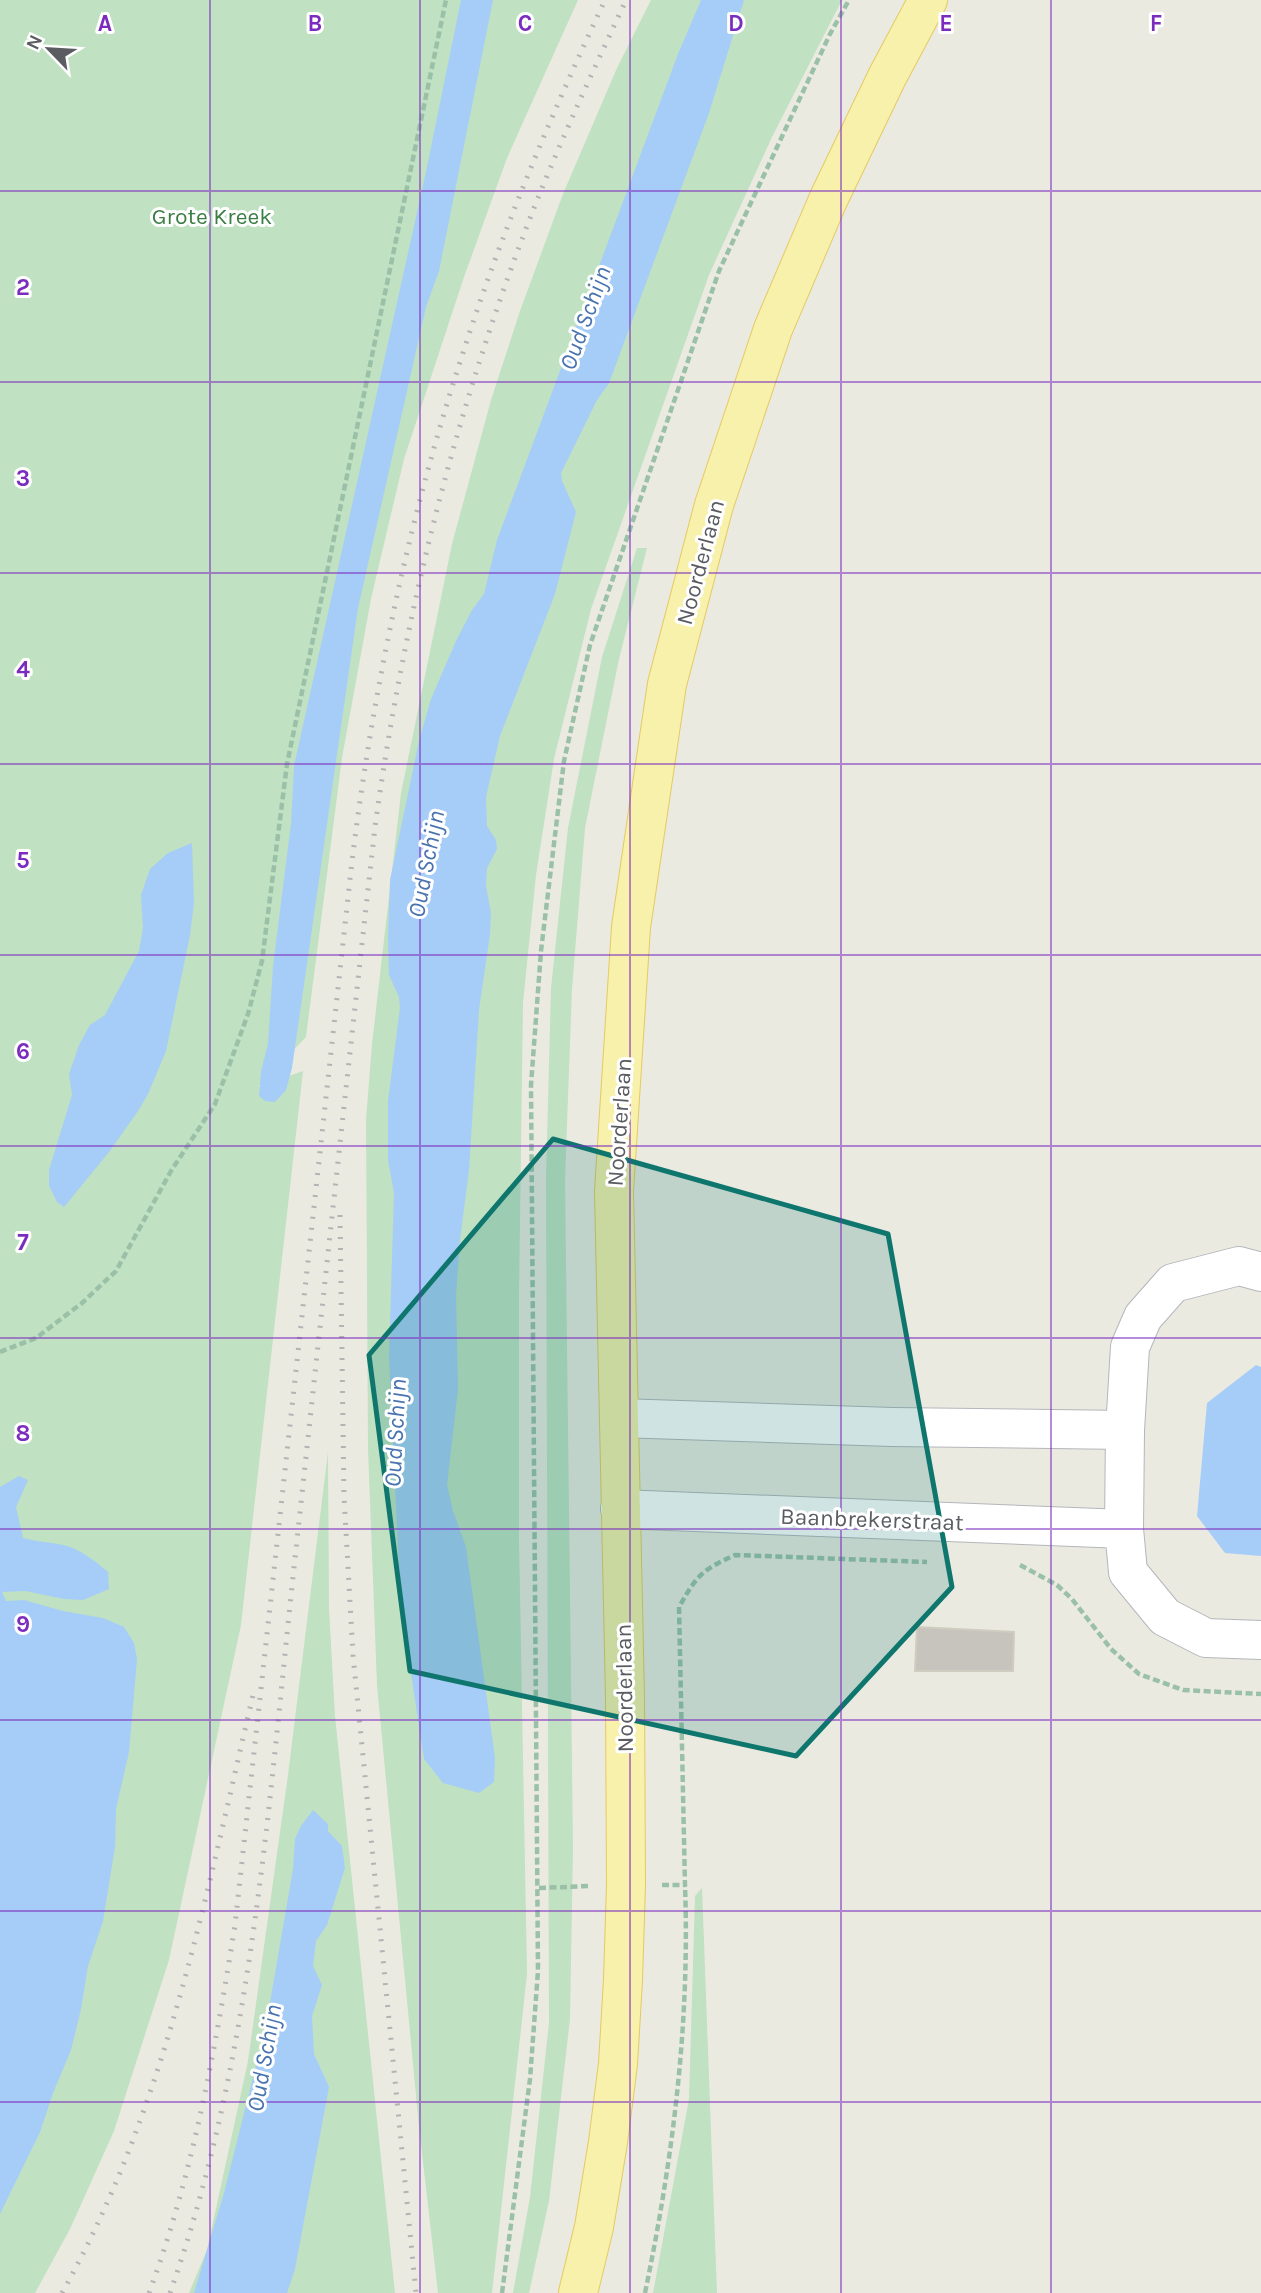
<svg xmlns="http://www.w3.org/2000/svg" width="1261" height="2293" font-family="Karla,sans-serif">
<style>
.green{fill:#c0e1c2}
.water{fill:#a6cdf7}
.building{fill:#c7c4be;stroke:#cfccc0;stroke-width:2}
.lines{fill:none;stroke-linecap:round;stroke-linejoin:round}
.minor-casing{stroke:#b4b6bb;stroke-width:40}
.major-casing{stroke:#e4ca62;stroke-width:40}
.path{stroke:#9ac1a8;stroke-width:4.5;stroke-dasharray:7 3.5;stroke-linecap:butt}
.minor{stroke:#fff;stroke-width:38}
.major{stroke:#f7f1ab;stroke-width:38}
.rail{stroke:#b2b3b3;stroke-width:5;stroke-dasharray:2 9;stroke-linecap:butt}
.marked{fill:#0f766e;fill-opacity:0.2;stroke:#0f766e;stroke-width:5;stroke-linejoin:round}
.grid{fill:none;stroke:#7b2cbf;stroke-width:2;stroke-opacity:0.55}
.labels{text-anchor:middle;stroke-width:6;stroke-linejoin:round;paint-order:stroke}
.park-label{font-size:23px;fill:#3b7e44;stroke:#fff}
.street-label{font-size:23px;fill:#5a5c61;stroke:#fff}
.water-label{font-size:24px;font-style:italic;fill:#4973af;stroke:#fff}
.grid-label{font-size:23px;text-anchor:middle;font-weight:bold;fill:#7b2cbf;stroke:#fff;stroke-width:6;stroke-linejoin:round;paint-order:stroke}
</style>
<rect width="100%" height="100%" fill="#ebeae1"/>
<g class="green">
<polygon points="0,0 578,0 507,158 464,277 404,459 371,599 342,758 306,1037 258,1087 303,1071 241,1625 169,1960 114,2131 70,2229 35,2293 0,2293"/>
<polygon points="651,0 842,0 772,137 709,275 591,609 554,759 536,875 523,1003 519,1293 519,1541 527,1974 492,2293 438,2293 419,2127 377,1685 368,1449 366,1120 372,1044 401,793 452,544 491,400 520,311 563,194 617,68"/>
<polygon points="637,548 647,548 619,659 585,828 572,989 565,1179 573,1847 570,2019 549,2201 529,2293 513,2293 530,2197 549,2023 546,1177 551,988 568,828 602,657"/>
<polygon points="328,1452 329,1608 335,1716 395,2293 189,2293 207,2250 248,2061 288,1775"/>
<polygon points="702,1888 717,2293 653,2293 689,2099 695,1896"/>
</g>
<g class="water">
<polygon points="461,0 493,0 439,271 426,307 358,608 292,1068 286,1090 275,1102 265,1101 259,1096 261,1071 268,1044 273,966 291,824 294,766 426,172"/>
<polygon points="701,0 744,0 709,113 609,383 597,400 561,473 562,481 576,512 555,594 500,736 486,797 487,826 496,840 497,849 487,868 486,886 491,913 490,934 479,1010 469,1170 460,1240 456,1295 458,1389 447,1485 453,1511 466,1547 495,1758 494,1782 479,1793 443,1783 424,1759 401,1608 389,1357 394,1193 388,1160 388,1101 400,1008 399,997 389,975 388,937 390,880 419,741 431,699 456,641 472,610 484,594 497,540 678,54"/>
<polygon points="192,843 194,903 190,935 166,1051 148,1094 138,1111 109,1152 64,1207 57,1202 49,1186 49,1170 72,1095 69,1074 79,1045 90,1025 105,1015 139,951 143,928 141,895 150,869 168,853"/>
<polygon points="1256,1365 1261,1367 1261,1556 1225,1553 1197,1516 1207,1403"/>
<path d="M19,1476L28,1480L16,1507L23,1538C37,1542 50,1542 63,1545C79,1548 96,1562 108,1572L109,1589L83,1600L64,1599L25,1591L2,1592L6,1601L24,1600L63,1611L103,1618L124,1627L134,1643L137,1659L129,1752L116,1809L115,1847L103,1921L88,1966L81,2009L71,2050L53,2093L40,2132L0,2214V1487Z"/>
<polygon points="313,1810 328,1824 328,1831 342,1846 345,1868 327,1925 316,1941 313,1966 322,1985 312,2016 314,2054 329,2087 295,2269 287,2293 194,2293 224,2193 266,2026 293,1869 295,1839 301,1826"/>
</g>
<polygon class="building" points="917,1627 1014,1632 1013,1671 915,1671"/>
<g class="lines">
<defs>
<g id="minor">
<polyline points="1261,1272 1239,1266 1173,1283 1143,1317 1130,1347 1125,1430 1124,1529 1128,1572 1165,1617 1206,1638 1261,1640"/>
<polyline points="619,1418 892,1427 1125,1430"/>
<polyline points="620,1509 1124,1529"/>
</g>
<polyline id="major" points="578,2293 594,2227 608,2142 618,2064 623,1980 626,1885 625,1697 614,1191 631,927 667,684 714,505 773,329 828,200 887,77 928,0"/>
</defs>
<use href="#minor" class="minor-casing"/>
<use href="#major" class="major-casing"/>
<g class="path">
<polyline points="0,1352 36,1338 82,1303 116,1271 171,1171 215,1104 248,1014 262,961 287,764 446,0"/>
<polyline points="1020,1565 1057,1585 1072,1599 1111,1649 1139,1674 1183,1690 1261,1694"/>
<path d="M662,1885H685L679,1607C697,1575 702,1570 735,1555L927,1562"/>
<polyline points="539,1888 590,1886"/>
<polyline points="502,2293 530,2079 538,1971 531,1085 541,951 564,761 590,645 719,271 830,34 849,0"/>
<path d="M645,2293C673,2158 690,2023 685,1885"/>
</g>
<use href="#minor" class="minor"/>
<use href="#major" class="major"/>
<g class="rail">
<polyline points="340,1215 344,1496 353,1655 416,2293"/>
<path d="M62,2293C166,2108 205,1899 253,1695"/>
<path d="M149,2293C193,2174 215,2050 235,1925L352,861C373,691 408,522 461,359C500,236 550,117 605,0"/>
<path d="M170,2293C248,2072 266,1836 290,1605C318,1345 346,1086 375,827C404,616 456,407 534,208C562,137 594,69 626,0"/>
</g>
</g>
<path class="marked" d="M553,1139L888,1234L952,1587L796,1756L410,1671L369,1355Z"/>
<path class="grid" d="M210,0V2293M420,0V2293M630,0V2293M841,0V2293M1051,0V2293M0,191H1261M0,382H1261M0,573H1261M0,764H1261M0,955H1261M0,1146H1261M0,1338H1261M0,1529H1261M0,1720H1261M0,1911H1261M0,2102H1261"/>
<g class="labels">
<g class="park-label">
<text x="212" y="224">Grote Kreek</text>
</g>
<g class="street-label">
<text transform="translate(700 562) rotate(-75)" y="8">Noorderlaan</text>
<text transform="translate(619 1122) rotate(-86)" y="8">Noorderlaan</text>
<text transform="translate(872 1519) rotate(2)" y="8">Baanbrekerstraat</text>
<text transform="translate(624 1688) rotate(-91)" y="8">Noorderlaan</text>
</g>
<g class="water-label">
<text transform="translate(585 318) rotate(-70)" y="8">Oud Schijn</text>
<text transform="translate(426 864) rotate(-79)" y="8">Oud Schijn</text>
<text transform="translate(395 1433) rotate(-87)" y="8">Oud Schijn</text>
<text transform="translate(264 2058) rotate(-80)" y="8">Oud Schijn</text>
</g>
</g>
<g class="grid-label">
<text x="105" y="31">A</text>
<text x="315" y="31">B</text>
<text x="525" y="31">C</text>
<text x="736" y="31">D</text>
<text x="946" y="31">E</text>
<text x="1156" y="31">F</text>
<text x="23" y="295">2</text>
<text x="23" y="486">3</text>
<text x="23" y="677">4</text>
<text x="23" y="868">5</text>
<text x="23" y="1059">6</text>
<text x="23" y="1250">7</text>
<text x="23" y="1441">8</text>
<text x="23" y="1632">9</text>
</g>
<g transform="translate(49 49) rotate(295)" stroke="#ffffff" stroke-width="5" paint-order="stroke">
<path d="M0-5L12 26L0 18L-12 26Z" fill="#5a5c61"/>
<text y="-10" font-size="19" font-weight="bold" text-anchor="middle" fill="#5a5c61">N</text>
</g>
</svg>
